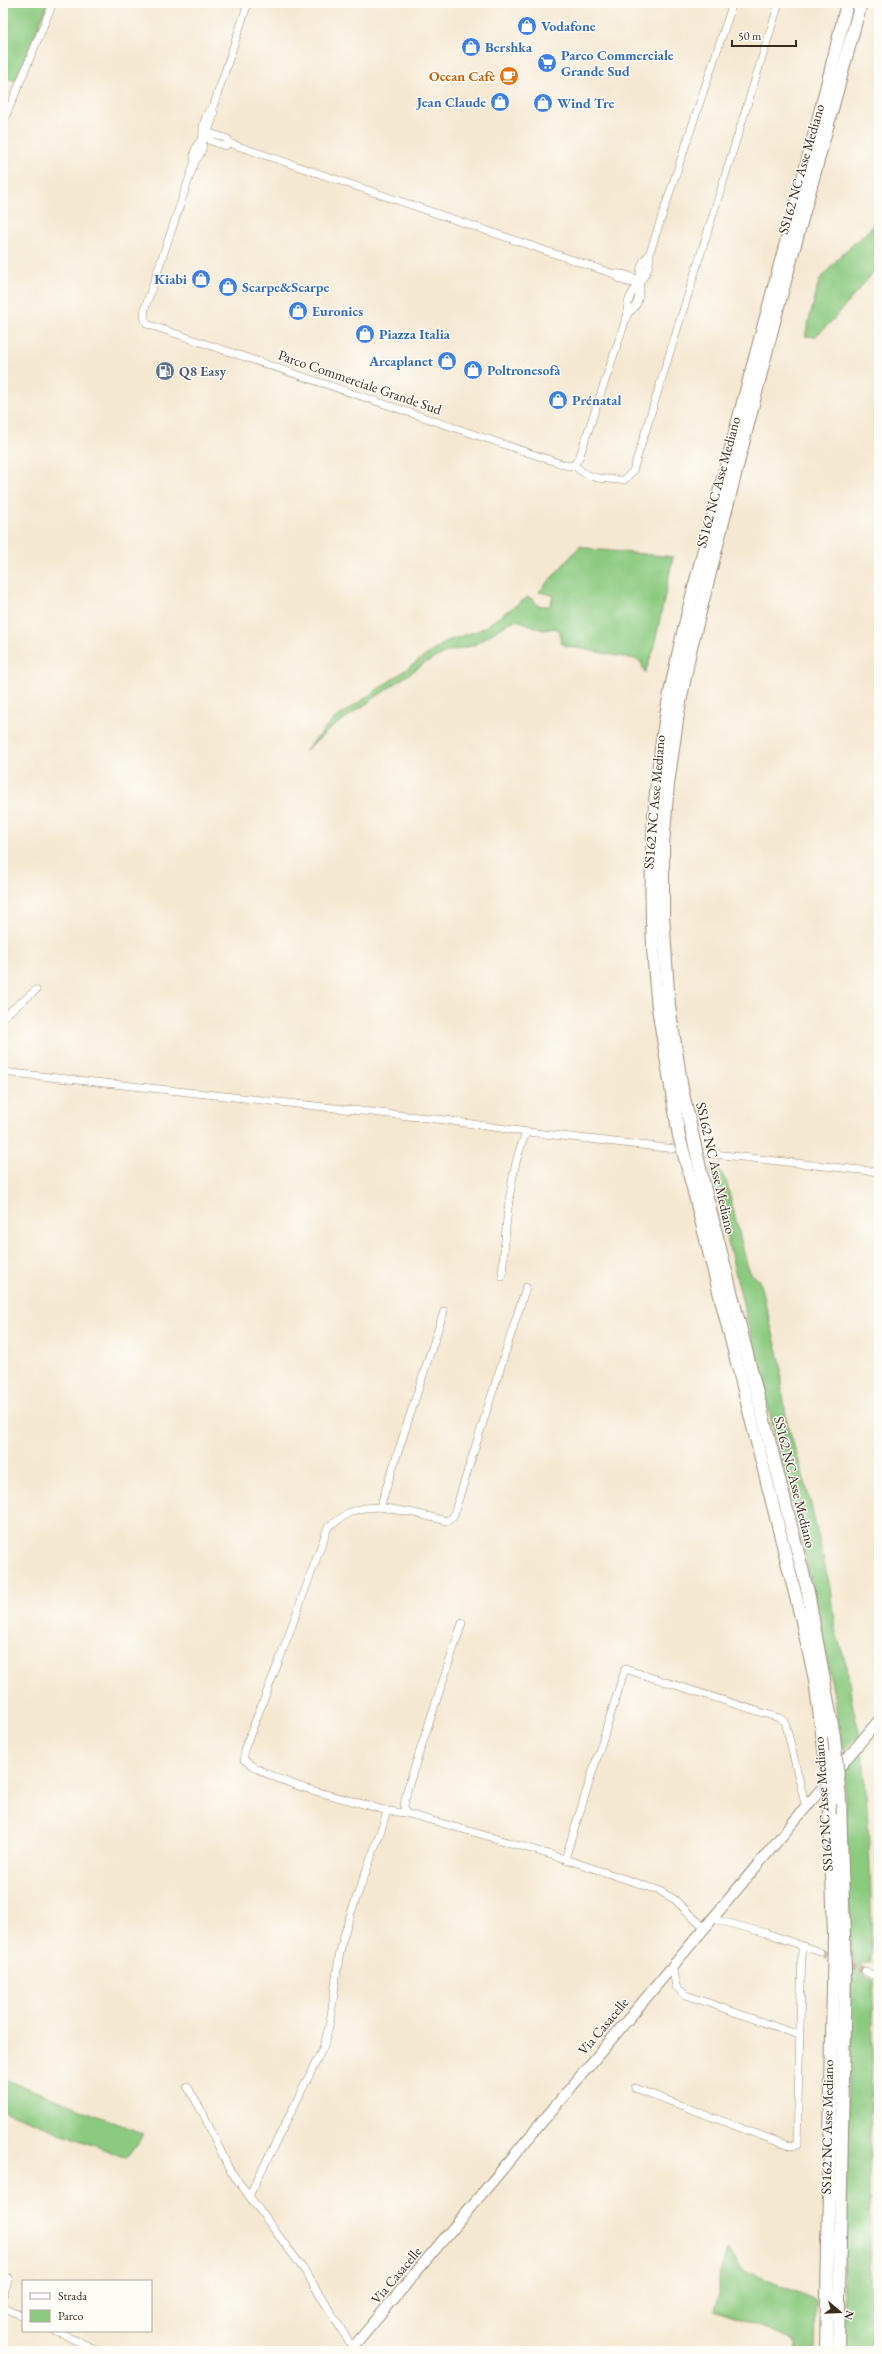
<svg xmlns="http://www.w3.org/2000/svg" width="882" height="2354" font-family="'EB Garamond',serif">
<style>
.green{fill:#8cca80;stroke:#647a4f}
.lines{fill:none;stroke-linecap:round;stroke-linejoin:round}
.street-tunnel{stroke:#d0c2ad;stroke-width:7;stroke-dasharray:7 3.5;stroke-linecap:butt}
.street-casing{stroke:#988978;stroke-width:8}
.secondary-casing{stroke:#988978;stroke-width:12}
.highway-casing{stroke:#988978;stroke-width:14}
.street{stroke:#fff;stroke-width:7}
.secondary{stroke:#fff;stroke-width:10}
.highway{stroke:#fff;stroke-width:12}
.highway-bridge-casing{stroke:#988978;stroke-width:14;stroke-linecap:butt}
.highway-bridge{stroke:#fff;stroke-width:12}
.labels{text-anchor:middle;stroke-width:3;stroke-linejoin:round;paint-order:stroke}
.shop-label{font-size:14px;font-weight:bold;fill:#366cbe;stroke:#fdfcf7;text-anchor:start}
.food-label{font-size:14px;font-weight:bold;fill:#c56008;stroke:#fdfcf7;text-anchor:end}
.street-label{font-size:14px;fill:#3b2a1e;stroke:#fdfcf7}
.service-label{font-size:14px;font-weight:bold;fill:#4e5e75;stroke:#fdfcf7;text-anchor:start}
</style>
<rect width="100%" height="100%" fill="#fdfcf7"/>
<filter id="ink" filterUnits="userSpaceOnUse"><feTurbulence type="fractalNoise" baseFrequency=".025" numOctaves="2"/><feDisplacementMap in="SourceGraphic" scale="8" xChannelSelector="R" yChannelSelector="G"/><feConvolveMatrix kernelMatrix="1 2 1 2 8 2 1 2 1" color-interpolation-filters="sRGB"/></filter>
<filter id="wash" filterUnits="userSpaceOnUse"><feTurbulence type="fractalNoise" baseFrequency=".012" numOctaves="4" result="noise"/><feDisplacementMap in="SourceGraphic" scale="16" xChannelSelector="R" yChannelSelector="G"/><feGaussianBlur stdDeviation="0.9" result="paint"/><feColorMatrix in="noise" values="0 0 0 0 0 0 0 0 0 0 0 0 0 0 0 0 0 1.4 0 .05"/><feComposite in="paint" operator="in"/></filter>
<g filter="url(#wash)">
<rect width="100%" height="100%" fill="#f5e8d1"/>
<g class="green">
<polygon points="3,3 48,3 15,81 3,76"/>
<polygon points="879,221 879,266 832,321 815,337 805,336 819,281 841,255"/>
<polygon points="580,546 592,549 673,557 653,652 645,673 641,662 635,659 566,646 561,643 560,631 555,628 543,630 517,620 510,622 474,645 447,652 425,663 330,729 305,751 332,721 447,641 480,630 528,597 534,600 538,606 550,606 553,595 539,592"/>
<polygon points="710,1169 721,1172 726,1181 749,1272 759,1280 781,1364 781,1382 787,1422 809,1496 830,1588 835,1629 847,1667 852,1703 860,1735 844,1751 819,1614"/>
<path d="M863,1754C869,1824 872,1893 871,1963L862,1964L861,1975L874,1980L869,2179L871,2336L869,2351H843L850,1953L844,1769L855,1755Z"/>
<polygon points="4,2079 144,2134 127,2158 3,2111"/>
<polygon points="727,2250 742,2270 816,2300 815,2351 796,2351 795,2340 714,2310 719,2295 719,2277"/>
</g>
</g>
<g filter="url(#ink)">
<g class="lines">
<polyline class="street-tunnel" points="820,1952 865,1971"/>
<defs>
<g id="street">
<path d="M248,3L212,110L214,113C212,118 211,124 209,129C204,138 190,148 195,161L145,308L144,317L147,324L568,466L574,465L579,458L628,313C623,290 654,278 649,255L733,3"/>
<polyline points="3,123 53,3"/>
<polyline points="205,135 211,141 225,146 229,143"/>
<polyline points="205,135 213,134 228,139 229,143"/>
<path d="M229,143L614,274C624,273 632,276 640,282"/>
<path d="M195,161C206,150 202,140 203,128C203,123 206,117 208,112L212,110"/>
<path d="M614,274C621,282 629,284 640,282"/>
<path d="M628,313C650,300 630,269 649,255"/>
<path d="M574,465C588,480 604,479 624,480L633,471L779,3"/>
<polyline points="3,1017 36,990"/>
<polyline points="3,1072 445,1120 527,1132 684,1150"/>
<polyline points="695,1152 879,1172"/>
<path d="M502,1277C505,1238 509,1165 527,1132"/>
<polyline points="380,1507 444,1311"/>
<polyline points="387,1811 405,1813 480,1834 565,1859 658,1890 674,1899 705,1928"/>
<polyline points="405,1813 404,1806 407,1790 462,1623"/>
<polyline points="565,1859 625,1669 779,1718 785,1721 806,1808"/>
<polyline points="713,1919 766,1933 820,1952"/>
<polyline points="672,1965 676,1987 686,1995 799,2035"/>
<polyline points="865,1971 879,1978"/>
<polyline points="187,2086 203,2113 229,2169 305,2271 355,2351"/>
<polyline points="635,2088 789,2146 797,2145 802,1946"/>
<path d="M249,2196L323,2048C336,2011 333,1970 345,1932C357,1891 375,1852 387,1811C344,1797 279,1787 244,1760V1750L279,1661L328,1527L350,1512L364,1508L380,1507L414,1513L447,1521L453,1517L526,1287"/>
<polyline points="3,2296 9,2278"/>
<polyline points="3,2307 23,2316"/>
<polyline points="55,2331 99,2351"/>
</g>
<polyline id="secondary" points="350,2351 879,1720"/>
<g id="highway">
<polyline points="669,1006 663,916 663,844 668,784 678,713 690,651 776,314 861,3"/>
<path d="M658,1008C647,907 650,804 668,704C683,623 706,543 727,463C767,310 811,157 847,3"/>
<polyline points="705,1190 808,1592 834,1736"/>
<polyline points="694,1192 801,1617 815,1680 825,1756"/>
<polyline points="826,2351 834,1934 830,1815"/>
<polyline points="838,2351 845,1971 840,1799"/>
</g>
</defs>
<use href="#street" class="street-casing"/>
<use href="#secondary" class="secondary-casing"/>
<use href="#highway" class="highway-casing"/>
<use href="#street" class="street"/>
<use href="#secondary" class="secondary"/>
<use href="#highway" class="highway"/>
<defs>
<g id="highway-bridge">
<polyline points="669,1006 682,1089 705,1190"/>
<polyline points="658,1008 679,1136 694,1192"/>
<polyline points="834,1736 840,1799"/>
<polyline points="825,1756 830,1815"/>
</g>
</defs>
<use href="#highway-bridge" class="highway-bridge-casing"/>
<use href="#highway-bridge" class="highway-bridge"/>
</g>
</g>
<defs>
<symbol id="shop-disc" viewBox="-11 -11 22 22"><circle r="9.5" fill="#3f7fe0" stroke="#fdfcf7"/><path d="M-5-2.5h2.3a2.7 3.5 0 0 1 5.4 0H5L5.5 6h-11ZM-1.5-2.5h3a1.5 2.3 0 0 0-3 0Z" fill="#fff"/></symbol>
<symbol id="supermarket-disc" viewBox="-11 -11 22 22"><circle r="9.5" fill="#3f7fe0" stroke="#fdfcf7"/><path d="M-6-5.5h2.5l.6 2H6L4.5 2H-2.5L-4.4-4H-6ZM-1.5 3.2a1.3 1.3 0 1 0 .1 0ZM3 3.2a1.3 1.3 0 1 0 .1 0Z" fill="#fff"/></symbol>
<symbol id="cafe-disc" viewBox="-11 -11 22 22"><circle r="9.5" fill="#e8710a" stroke="#fdfcf7"/><path d="M-5.5-4.5H6V0H3Q3 3.5 0 3.5H-2.5Q-5.5 3.5-5.5 0ZM3-3.2v2h1.7v-2ZM-6 4.5H4V6H-6Z" fill="#fff"/></symbol>
<symbol id="fuel-disc" viewBox="-11 -11 22 22"><circle r="9.5" fill="#5c6f8a" stroke="#fdfcf7"/><path d="M-5.5-6h7V0h2V4h1.3V-2.5L3-4.5l.8-.8L6-3V5H2.5V1h-1V6h-7ZM-4.2-4.7v3.2H.2V-4.7Z" fill="#fff"/></symbol>
</defs>
<g fill-rule="evenodd">
<use href="#shop-disc" x="516" y="15" width="22" height="22"/>
<use href="#shop-disc" x="460" y="36" width="22" height="22"/>
<use href="#supermarket-disc" x="536" y="52" width="22" height="22"/>
<use href="#cafe-disc" x="498" y="65" width="22" height="22"/>
<use href="#shop-disc" x="489" y="91" width="22" height="22"/>
<use href="#shop-disc" x="532" y="92" width="22" height="22"/>
<use href="#shop-disc" x="190" y="268" width="22" height="22"/>
<use href="#shop-disc" x="217" y="276" width="22" height="22"/>
<use href="#shop-disc" x="287" y="300" width="22" height="22"/>
<use href="#shop-disc" x="354" y="323" width="22" height="22"/>
<use href="#shop-disc" x="436" y="350" width="22" height="22"/>
<use href="#shop-disc" x="462" y="359" width="22" height="22"/>
<use href="#fuel-disc" x="154" y="360" width="22" height="22"/>
<use href="#shop-disc" x="547" y="389" width="22" height="22"/>
</g>
<g class="labels">
<g class="shop-label">
<text x="541" y="31">Vodafone</text>
<text x="485" y="52">Bershka</text>
<text x="561" y="60">Parco Commerciale<tspan x="561" dy="16">Grande Sud</tspan></text>
<text x="486" y="107" text-anchor="end">Jean Claude</text>
<text x="557" y="108">Wind Tre</text>
<text x="187" y="284" text-anchor="end">Kiabi</text>
<text x="242" y="292">Scarpe&amp;Scarpe</text>
<text x="312" y="316">Euronics</text>
<text x="379" y="339">Piazza Italia</text>
<text x="433" y="366" text-anchor="end">Arcaplanet</text>
<text x="487" y="375">Poltronesofà</text>
<text x="572" y="405">Prénatal</text>
</g>
<g class="food-label">
<text x="495" y="81">Ocean Cafè</text>
</g>
<g class="street-label">
<text transform="translate(801 169) rotate(-74)" y="5">SS162 NC Asse Mediano</text>
<text transform="translate(360 382) rotate(19)" y="5">Parco Commerciale Grande Sud</text>
<text transform="translate(718 482) rotate(-75)" y="5">SS162 NC Asse Mediano</text>
<text transform="translate(654 802) rotate(-85)" y="5">SS162 NC Asse Mediano</text>
<text transform="translate(716 1168) rotate(77)" y="5">SS162 NC Asse Mediano</text>
<text transform="translate(795 1482) rotate(76)" y="5">SS162 NC Asse Mediano</text>
<text transform="translate(823 1804) rotate(-94)" y="5">SS162 NC Asse Mediano</text>
<text transform="translate(603 2026) rotate(-50)" y="5">Via Casacelle</text>
<text transform="translate(827 2127) rotate(-89)" y="5">SS162 NC Asse Mediano</text>
<text transform="translate(396 2275) rotate(-50)" y="5">Via Casacelle</text>
</g>
<g class="service-label">
<text x="179" y="376">Q8 Easy</text>
</g>
</g>
<rect width="882" height="2354" fill="none" stroke="#fdfcf7" stroke-width="16"/>
<rect x="22" y="2280" width="130" height="52" fill="#fdfcf7" stroke="#afa8a0"/>
<rect x="30" y="2293" width="20" height="6" fill="#ffffff" stroke="#afa8a0"/>
<text x="58" y="2300" font-size="12" fill="#3b2a1e">Strada</text>
<rect x="30" y="2310" width="20" height="12" fill="#8cca80" stroke="#afa8a0"/>
<text x="58" y="2320" font-size="12" fill="#3b2a1e">Parco</text>
<g transform="translate(840 2312) rotate(109)" stroke="#fdfcf7" stroke-width="3" paint-order="stroke">
<path d="M0-3L7 15L0 10L-7 15Z" fill="#3b2a1e"/>
<text y="-6" font-size="11" font-weight="bold" text-anchor="middle" fill="#3b2a1e">N</text>
</g>
<path d="M732 40v6h64v-6" fill="none" stroke="#3b2a1e" stroke-width="2"/>
<text x="738" y="40" font-size="12" fill="#3b2a1e" stroke="#fdfcf7" stroke-width="3" paint-order="stroke">50 m</text>
</svg>
